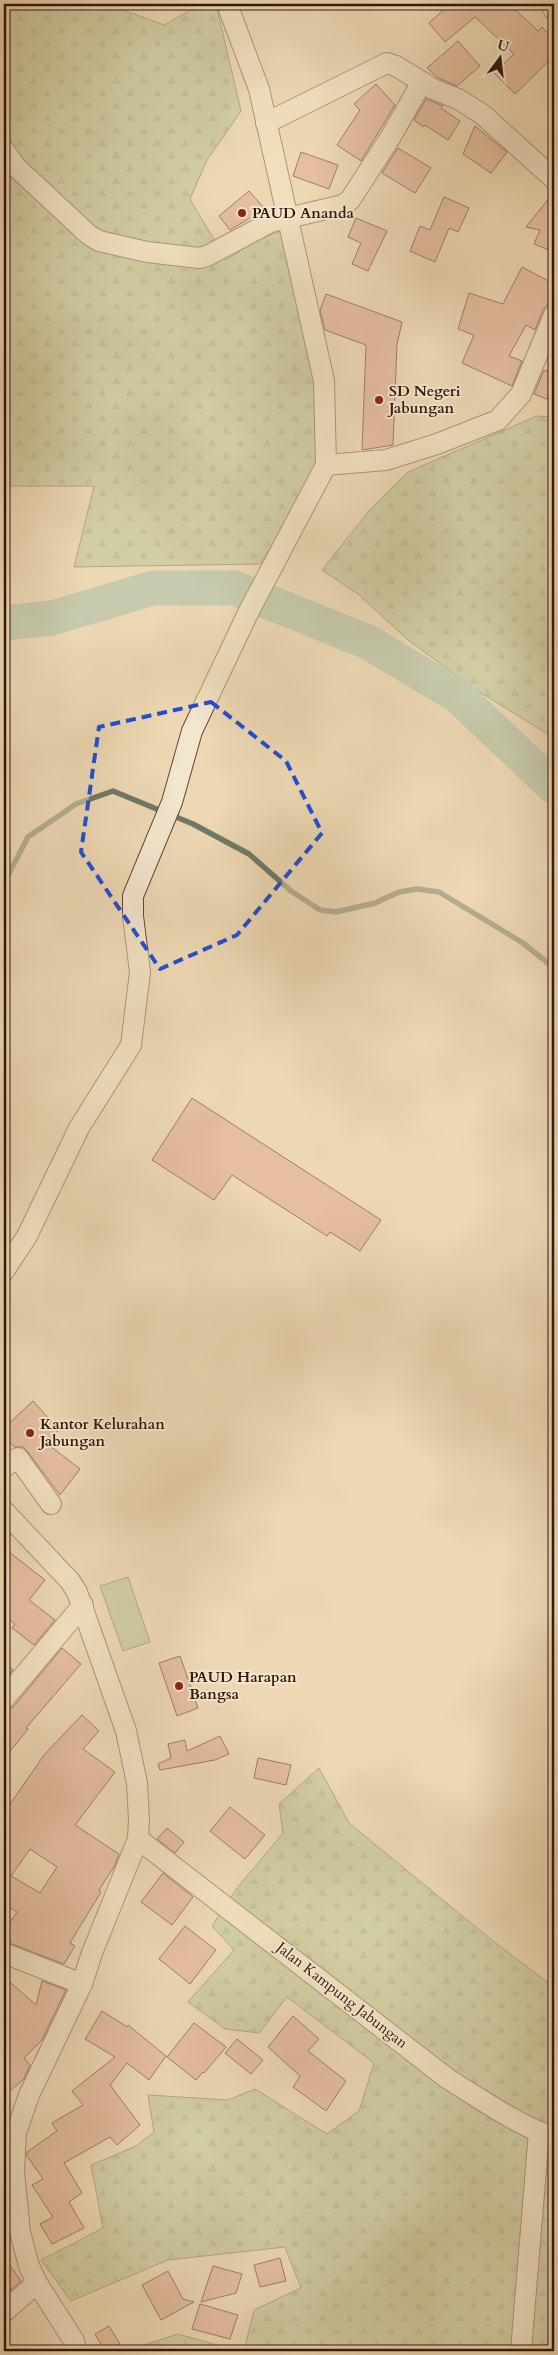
<svg xmlns="http://www.w3.org/2000/svg" width="558" height="2355" font-family="Cardo,serif">
<style>
.green{fill:#b2c091;stroke:#726b4e}
.forest{fill:url(#forest-firs);stroke:#726b4e}
.lines{fill:none;stroke-linecap:round;stroke-linejoin:round}
.stream{stroke:#707968;stroke-width:5.5}
.river{stroke:#9abba7;stroke-width:35}
.building{fill:#dca18a;stroke:#31160a;fill-rule:evenodd}
.minor-casing{stroke:#604634;stroke-width:22}
.minor{stroke:#f3e6ce;stroke-width:20}
.marked{fill:none;stroke:#1d4ed8;stroke-width:4;stroke-dasharray:10 6;stroke-linejoin:round}
.poi-dot{fill:#8f2418;stroke:#f3e6ce;stroke-width:2}
.labels{text-anchor:middle;stroke-width:4;stroke-linejoin:round;paint-order:stroke}
.poi-label{font-size:15px;font-weight:bold;fill:#31160a;stroke:#f3e6ce;text-anchor:start}
.street-label{font-size:15px;fill:#31160a;stroke:#f3e6ce}
</style>
<defs>
<pattern id="forest-firs" width="22" height="20" patternUnits="userSpaceOnUse" patternTransform="scale(1.25)"><rect width="22" height="20" fill="#b2c091"/><path d="M5 1l3.5 6h-7zM16 11l3.5 6h-7z" fill="#9aa47c"/></pattern>
</defs>
<rect width="100%" height="100%" fill="#edd8b3"/>
<filter id="stains"><feTurbulence type="fractalNoise" baseFrequency=".004" numOctaves="4"/><feColorMatrix values="0 0 0 0 .2 0 0 0 0 .09 0 0 0 0 .02 0 0 0 .5 -.17"/></filter>
<radialGradient id="worn" r=".72"><stop offset=".6" stop-color="#630" stop-opacity="0"/><stop offset="1" stop-color="#630" stop-opacity=".3"/></radialGradient>
<polygon class="green" points="128,1577 150,1642 123,1651 100,1586"/>
<g class="forest">
<polygon points="4,4 115,4 115,7 164,25 201,4 216,4 241,111 207,160 190,199 226,260 255,241 282,230 313,376 323,465 260,564 74,567 94,486 4,486"/>
<polygon points="537,416 554,417 554,738 478,691 408,640 358,594 322,570 368,512 408,472"/>
<polygon points="319,1768 349,1823 493,1941 554,1987 554,2351 244,2351 254,2310 301,2288 285,2247 168,2260 71,2301 41,2260 103,2228 91,2165 136,2146 154,2132 148,2095 228,2100 255,2089 327,2134 359,2111 374,2063 287,1997 259,2033 225,2029 188,2002 234,1950 212,1926 237,1888 283,1833 279,1804"/>
<polygon points="178,2334 239,2351 125,2351"/>
</g>
<g class="lines">
<polyline class="stream" points="4,883 28,837 76,804 113,791 193,824 249,854 291,891 320,910 336,912 375,903 399,892 417,889 439,892 523,943 554,968"/>
<polyline class="river" points="4,623 52,618 153,588 234,588 368,642 458,696 554,787"/>
</g>
<g class="building">
<polygon points="450,4 509,4 538,31 542,27 554,39 554,56 515,94 494,73 514,54 475,17 445,42 429,23"/>
<polygon points="458,41 480,66 457,86 438,78 427,68"/>
<polygon points="376,84 395,105 361,161 337,145 360,110 354,104"/>
<polygon points="426,99 443,106 441,108 460,121 448,140 425,125 423,127 414,120"/>
<polygon points="475,126 507,152 491,173 463,154"/>
<polygon points="398,148 431,168 415,193 382,173"/>
<polygon points="301,152 338,165 329,189 293,176"/>
<polygon points="249,191 265,209 230,230 219,216"/>
<polygon points="554,192 554,252 534,244 540,230 526,227"/>
<polygon points="444,197 469,208 458,232 449,228 435,262 410,251 420,226 430,230"/>
<polygon points="356,218 387,231 368,271 352,264 361,243 348,237"/>
<polygon points="522,267 554,284 554,303 547,305 543,310 535,330 526,325 509,356 522,361 512,386 462,363 474,335 458,329 469,293 503,304"/>
<polygon points="326,294 402,322 397,344 393,445 362,450 366,345 325,330 320,310"/>
<polygon points="544,370 554,374 554,402 534,394"/>
<polygon points="192,1098 381,1220 360,1251 330,1232 327,1236 232,1175 214,1200 152,1160"/>
<polygon points="33,1401 59,1430 45,1442 80,1469 60,1495 27,1451 23,1447 14,1447 4,1436 4,1428"/>
<polygon points="4,1548 45,1580 29,1600 55,1620 34,1645 12,1628 15,1624 4,1615"/>
<polygon points="62,1648 81,1664 26,1728 28,1729 4,1759 4,1711 13,1707"/>
<polygon points="180,1656 198,1708 177,1716 159,1663"/>
<polygon points="4,1662 13,1670 4,1681"/>
<path d="M82,1715L99,1731L83,1749L115,1772L75,1825L119,1854L114,1867L99,1890L101,1892L70,1943L75,1946L64,1964L4,1941V1931L17,1912L4,1904V1813L44,1755ZM30,1849L57,1867L40,1893L11,1876Z"/>
<polygon points="220,1736 229,1754 215,1760 160,1770 158,1764 171,1758 168,1744 185,1740 187,1751"/>
<polygon points="258,1758 291,1765 286,1785 254,1778"/>
<polygon points="230,1807 265,1835 245,1859 210,1831"/>
<polygon points="167,1828 184,1842 175,1853 157,1839"/>
<polygon points="163,1873 193,1897 172,1925 141,1902"/>
<polygon points="185,1926 216,1950 190,1984 159,1959"/>
<polygon points="4,1977 36,2005 42,1981 66,1990 42,2040 24,2058 30,2065 24,2079 4,2096"/>
<polygon points="102,2011 127,2027 128,2025 166,2056 149,2080 127,2063 110,2085 140,2125 117,2145 110,2137 64,2163 82,2193 69,2202 84,2228 52,2244 40,2224 53,2217 32,2185 43,2179 27,2156 27,2152 57,2131 52,2123 83,2105 72,2091 115,2057 85,2039"/>
<polygon points="293,2016 319,2039 308,2051 346,2081 326,2111 293,2087 300,2076 268,2047"/>
<polygon points="194,2023 226,2047 204,2073 203,2072 196,2080 167,2057"/>
<polygon points="237,2039 263,2060 251,2074 225,2053"/>
<polygon points="4,2257 21,2281 4,2296"/>
<polygon points="280,2258 286,2281 260,2287 254,2265"/>
<polygon points="213,2266 242,2274 236,2293 201,2302"/>
<polygon points="168,2271 183,2299 194,2302 161,2320 142,2285"/>
<polygon points="200,2304 238,2315 230,2339 192,2329"/>
<polygon points="109,2326 120,2344 105,2351 95,2334"/>
</g>
<g class="lines">
<defs>
<g id="minor">
<polyline points="550,4 554,10"/>
<polyline points="266,123 387,63 396,66 433,89 458,99 482,114 554,179"/>
<polyline points="4,150 16,167 89,235 99,241 147,252 199,258 207,256 271,222 343,205 350,200 390,138 422,82"/>
<polyline points="326,465 386,460 437,444 498,420 521,394 554,315"/>
<polyline points="4,1271 27,1236 79,1128 131,1045 140,972 133,916 133,896 172,802 192,731 249,611 326,465 324,381 259,89 227,4"/>
<polyline points="4,1467 18,1458 51,1504"/>
<polyline points="4,1511 70,1581 77,1592 126,1731 137,1783 139,1819 138,1839 92,1953 82,1984 29,2095 16,2133 14,2171 20,2232 29,2266 37,2283 74,2341 76,2351"/>
<polyline points="4,1699 83,1605"/>
<path d="M138,1839L448,2079C482,2100 516,2124 554,2138"/>
<polyline points="4,1953 82,1984"/>
<polyline points="4,2312 37,2283"/>
<polyline points="521,2351 539,2132"/>
</g>
</defs>
<use href="#minor" class="minor-casing"/>
<use href="#minor" class="minor"/>
</g>
<path d="M0 0H558V2355H0ZM211,702L286,761L322,833L237,935L160,969L81,852L99,727Z" fill="#edd8b3" fill-opacity=".55" fill-rule="evenodd"/>
<path class="marked" d="M211,702L286,761L322,833L237,935L160,969L81,852L99,727Z"/>
<g class="poi-dot">
<circle cx="242" cy="213" r="5"/>
<circle cx="379" cy="400" r="5"/>
<circle cx="30" cy="1433" r="5"/>
<circle cx="179" cy="1686" r="5"/>
</g>
<g class="labels">
<g class="poi-label">
<text x="252" y="218">PAUD Ananda</text>
<text x="389" y="396">SD Negeri<tspan x="389" dy="17">Jabungan</tspan></text>
<text x="40" y="1429">Kantor Kelurahan<tspan x="40" dy="17">Jabungan</tspan></text>
<text x="189" y="1682">PAUD Harapan<tspan x="189" dy="17">Bangsa</tspan></text>
</g>
<g class="street-label">
<text transform="translate(342 1995) rotate(38)" y="5">Jalan Kampung Jabungan</text>
</g>
</g>
<rect width="558" height="2355" fill="none" stroke="#edd8b3" stroke-width="20"/>
<rect x="5" y="5" width="548" height="2345" fill="none" stroke="#31160a" stroke-width="2.5"/>
<rect x="10" y="10" width="538" height="2335" fill="none" stroke="#31160a"/>
<g transform="translate(500 58) rotate(15)" stroke="#f3e6ce" stroke-width="4" paint-order="stroke">
<path d="M0-4L9 19L0 12L-9 19Z" fill="#31160a"/>
<text y="-8" font-size="14" font-weight="bold" text-anchor="middle" fill="#31160a">U</text>
</g>
<rect width="100%" height="100%" filter="url(#stains)"/>
<rect width="100%" height="100%" fill="url(#worn)"/>
</svg>
